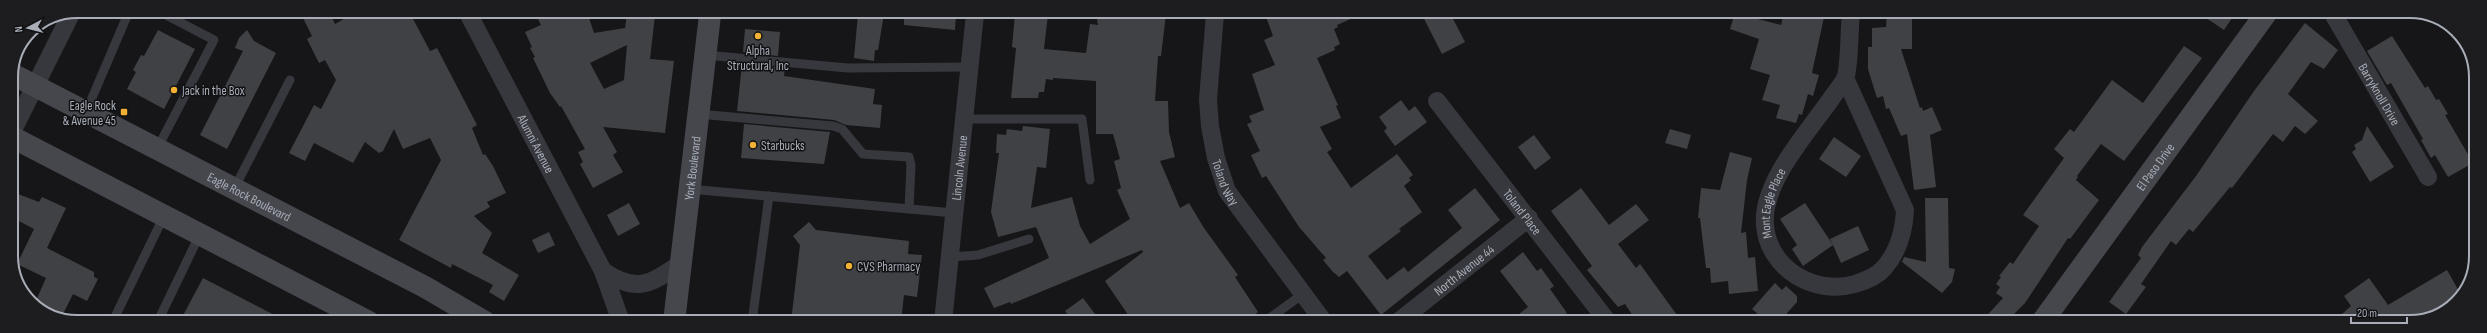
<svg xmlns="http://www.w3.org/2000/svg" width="2487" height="333" font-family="'Sofia Sans Condensed',sans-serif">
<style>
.building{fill:#404145;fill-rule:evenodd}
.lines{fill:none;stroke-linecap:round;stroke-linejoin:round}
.lane{stroke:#37383d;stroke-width:9}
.street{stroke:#37383d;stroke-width:18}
.secondary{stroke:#45474d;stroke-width:22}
.poi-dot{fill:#f2b134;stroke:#111113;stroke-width:1.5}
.labels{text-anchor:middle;stroke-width:3;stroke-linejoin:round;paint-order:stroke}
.poi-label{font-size:13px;fill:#a8adb8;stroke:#111113;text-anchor:start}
.street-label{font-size:13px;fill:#a8adb8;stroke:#111113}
.rim{fill:none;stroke:#a8adb8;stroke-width:2}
</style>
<rect width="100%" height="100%" fill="#161618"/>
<g class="building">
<polygon points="1912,12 1912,49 1901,49 1920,108 1922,107 1923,111 1932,107 1942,130 1930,135 1936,187 1914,190 1907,134 1901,136 1889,108 1886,109 1883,96 1877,98 1868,69 1868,47 1872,47 1872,28 1886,27 1887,13"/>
<polygon points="2197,12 2236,12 2224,30"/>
<polygon points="1421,13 1450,13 1465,42 1442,54"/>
<polygon points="1735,13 1781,25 1784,13 1820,13 1820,15 1824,17 1812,73 1819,75 1813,96 1808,94 1802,115 1799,114 1796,123 1776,118 1780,105 1762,100 1770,75 1750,69 1759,39 1730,29"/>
<polygon points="858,14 884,14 878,50 875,50 874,61 854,58"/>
<polygon points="904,14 956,14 955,30 904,25"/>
<polygon points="1015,14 1048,14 1044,49 1086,53 1090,24 1098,25 1096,14 1166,14 1161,56 1158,56 1155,101 1168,101 1169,132 1175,157 1160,161 1180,208 1189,203 1204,228 1238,275 1235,277 1258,312 1245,322 1189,322 1184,315 1175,322 1133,322 1105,281 1143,252 1142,250 1011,304 1010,302 994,308 984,288 1049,258 1036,227 998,237 991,212 999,153 996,153 997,134 1006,135 1007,129 1022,131 1023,126 1050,129 1046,168 1037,167 1031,208 1072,197 1080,226 1090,244 1130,219 1117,190 1121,188 1114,161 1120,159 1113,134 1096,134 1096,81 1053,78 1053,80 1046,79 1044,92 1039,92 1038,98 1011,98 1016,48 1012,47"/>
<polygon points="1265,14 1362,14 1337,25 1338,27 1334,29 1340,44 1334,47 1335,50 1317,58 1338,105 1336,106 1341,118 1320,127 1332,149 1327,152 1351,188 1397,154 1413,175 1409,178 1411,180 1404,186 1422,212 1399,229 1401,231 1368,256 1387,280 1404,267 1408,272 1462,228 1448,210 1475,188 1500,220 1381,315 1347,271 1339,277 1333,272 1323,260 1326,258 1299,227 1266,176 1262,178 1251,155 1260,151 1247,124 1252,122 1249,116 1264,110 1252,74 1275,65 1264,40 1273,36"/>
<polygon points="331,15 335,24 351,15 411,15 430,51 437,48 477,125 472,128 483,155 485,154 493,166 506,193 487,202 490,207 474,216 492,233 482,253 519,275 504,301 489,292 493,285 452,264 451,268 399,240 441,160 430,138 403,149 394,129 383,151 379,153 365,142 353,163 314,143 305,161 289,153 314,105 321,109 336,80 325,60 319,63 307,39 312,36 302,16"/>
<path d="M536,15H588L594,33L625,28L627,15H655L650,59L674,61L665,133L603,127L617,152L613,155L623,172L593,188L580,164L583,162L578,152L585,149L561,106L560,107L550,93L533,58L535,57L530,48L532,47L525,32L541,25ZM627,45L624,80L604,89L590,63Z"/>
<polygon points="2305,23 2338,50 2324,69 2311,62 2288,94 2318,121 2305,134 2295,126 2283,142 2273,134 2232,188 2230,187 2193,232 2189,229 2176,245 2171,241 2141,284 2146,287 2126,314 2109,302 2141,258 2138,255 2142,247 2196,176 2254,91"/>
<polygon points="745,29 780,32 778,56 743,52"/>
<polygon points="158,30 195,49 164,109 127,89 136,72 133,70 141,55 144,56"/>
<polygon points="247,30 254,41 276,53 227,149 200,135 243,51 235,48 239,38"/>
<polygon points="2392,36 2425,88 2428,86 2436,100 2439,99 2448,114 2445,115 2473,163 2448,177 2435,155 2431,158 2421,140 2423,139 2391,83 2387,85 2367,51"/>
<polygon points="2184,46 2202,58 2124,161 2101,144 2077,176 2078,177 2076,180 2099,200 2070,239 2068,238 2025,303 2006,322 1981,322 2003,298 1996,293 2000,287 1996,284 2001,277 1999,276 2010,262 2013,264 2039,226 2023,215 2064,158 2054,149 2070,129 2074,132 2112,80 2143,103"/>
<polygon points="742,64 785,68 784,76 875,89 873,104 882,105 880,128 846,125 834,120 737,111"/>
<polygon points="1401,100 1409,111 1415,106 1427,122 1395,146 1384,131 1387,128 1379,117"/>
<polygon points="744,124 830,132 824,164 741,158"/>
<polygon points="2367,126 2394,167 2370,182 2352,152 2356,149 2354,145 2362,140"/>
<polygon points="1670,129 1691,135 1687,149 1665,143"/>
<polygon points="1534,135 1551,158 1535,170 1518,147"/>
<polygon points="1834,137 1861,156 1846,177 1819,159"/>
<polygon points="1730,152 1752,158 1747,180 1741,233 1746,232 1748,258 1755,257 1758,291 1729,294 1728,281 1711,283 1710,268 1706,268 1700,218 1698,218 1701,188 1720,190"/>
<polygon points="1581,188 1609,225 1636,204 1649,220 1618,244 1636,268 1640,264 1682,322 1637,322 1625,304 1618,307 1587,270 1592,266 1551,211"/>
<polygon points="18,194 39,202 42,197 66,208 47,248 94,272 94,277 98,279 87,301 73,294 61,318 34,305 46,278 17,264 34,229 13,218 12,206"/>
<polygon points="1925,198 1948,198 1949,268 1955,269 1952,282 1942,293 1902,262 1904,257 1926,262"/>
<polygon points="629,203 640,224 618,236 607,215"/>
<polygon points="1805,203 1833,245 1830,239 1858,226 1869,250 1841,263 1833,245 1803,266 1792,249 1797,245 1780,219"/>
<polygon points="809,222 816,230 909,241 908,254 922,255 917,297 904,295 901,322 791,322 800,245 793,236"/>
<polygon points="549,232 555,245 538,253 532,240"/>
<polygon points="1523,252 1537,271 1541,268 1554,286 1550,289 1567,313 1555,322 1509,322 1528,307 1500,271"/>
<polygon points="2447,270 2460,293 2455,302 2443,310 2410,322 2333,322 2351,306 2344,296 2369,278 2388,305"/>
<polygon points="203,278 288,322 180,321"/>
<polygon points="1775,283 1782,290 1786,286 1797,296 1797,302 1779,322 1767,322 1752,309"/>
<polygon points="1083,298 1101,322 1073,322 1065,311"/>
</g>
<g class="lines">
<g class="lane">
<polyline points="705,55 848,68 969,67"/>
<polyline points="86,112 127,16"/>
<polyline points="698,114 833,126 842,129 863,154 909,157 911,165 909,209"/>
<polyline points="964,119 1082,119 1090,180"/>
<polyline points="157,149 214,40 168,16"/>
<polyline points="234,189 290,80"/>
<polyline points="689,189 954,213"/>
<polyline points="950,257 978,255 1029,239"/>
<polyline points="113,321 164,216"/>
<polyline points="158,321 200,234"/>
<polyline points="752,322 769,196"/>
<polyline points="1264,322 1303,294"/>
</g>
<g class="street">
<path id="s1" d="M2332,12L2428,177"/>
<path id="s2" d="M1215,14L1208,99L1210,126L1216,158L1227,191L1324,322"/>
<path id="s3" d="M469,15L603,271L621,322"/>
<path id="s4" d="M1845,78L1905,210C1904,231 1899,251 1884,268C1877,276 1865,281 1855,284C1814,296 1768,268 1765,225C1761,183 1808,132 1831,99C1835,93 1841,86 1845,79C1850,67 1849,27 1851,13"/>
<path id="s5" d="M1437,101L1608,322"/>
<polyline points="12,132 70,16"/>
<path d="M603,271C636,293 649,285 680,264"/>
<path id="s6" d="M943,322L975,14"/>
<path id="s7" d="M1398,322L1529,218"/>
</g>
<g class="secondary">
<path id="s8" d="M12,74L425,287L485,322"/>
<polyline points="12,137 369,322"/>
<path id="s9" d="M674,322L710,15"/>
<path id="s10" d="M2042,322L2267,12"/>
</g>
</g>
<g class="poi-dot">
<circle cx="758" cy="36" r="4"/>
<circle cx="174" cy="90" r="4"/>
<rect x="120" y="108" width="8" height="8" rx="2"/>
<circle cx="753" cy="145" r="4"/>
<circle cx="849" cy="266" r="4"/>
</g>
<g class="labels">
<g class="poi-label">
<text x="758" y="55" text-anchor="middle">Alpha<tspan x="758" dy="15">Structural, Inc</tspan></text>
<text x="182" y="95">Jack in the Box</text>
<text x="116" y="110" text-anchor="end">Eagle Rock<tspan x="116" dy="15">&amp; Avenue 45</tspan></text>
<text x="761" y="150">Starbucks</text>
<text x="857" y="271">CVS Pharmacy</text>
</g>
<g class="street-label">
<text dy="5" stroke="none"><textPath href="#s1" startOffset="95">Barryknoll Drive</textPath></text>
<text dy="5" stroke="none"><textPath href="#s3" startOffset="145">Alumni Avenue</textPath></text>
<text dy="5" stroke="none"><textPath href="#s10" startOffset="192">El Paso Drive</textPath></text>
<text dy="5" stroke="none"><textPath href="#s9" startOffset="155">York Boulevard</textPath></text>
<text dy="5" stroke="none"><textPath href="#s6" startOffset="155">Lincoln Avenue</textPath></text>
<text dy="5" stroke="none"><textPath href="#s2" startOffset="171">Toland Way</textPath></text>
<text dy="5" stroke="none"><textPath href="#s8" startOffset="267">Eagle Rock Boulevard</textPath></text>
<text dy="5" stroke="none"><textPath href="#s4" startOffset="387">Mont Eagle Place</textPath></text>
<text dy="5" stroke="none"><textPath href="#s5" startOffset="140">Toland Place</textPath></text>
<text dy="5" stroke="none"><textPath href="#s7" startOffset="84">North Avenue 44</textPath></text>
</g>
</g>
<path d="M0 0H2487V333H0ZM77 18H2410A59 59 0 0 1 2469 77V256A59 59 0 0 1 2410 315H77A59 59 0 0 1 18 256V77A59 59 0 0 1 77 18Z" fill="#1d1d20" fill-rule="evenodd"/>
<path class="rim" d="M77 18H2410A59 59 0 0 1 2469 77V256A59 59 0 0 1 2410 315H77A59 59 0 0 1 18 256V77A59 59 0 0 1 77 18Z"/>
<g transform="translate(28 28) rotate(263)" stroke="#111113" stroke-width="3" paint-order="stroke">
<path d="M0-3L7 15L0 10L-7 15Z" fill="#a8adb8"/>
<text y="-6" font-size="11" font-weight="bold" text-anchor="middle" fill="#a8adb8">N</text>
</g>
<path d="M2351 317v6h56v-6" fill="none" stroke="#a8adb8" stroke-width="2"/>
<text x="2357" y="317" font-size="12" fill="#a8adb8" stroke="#111113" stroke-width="3" paint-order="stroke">20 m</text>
</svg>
